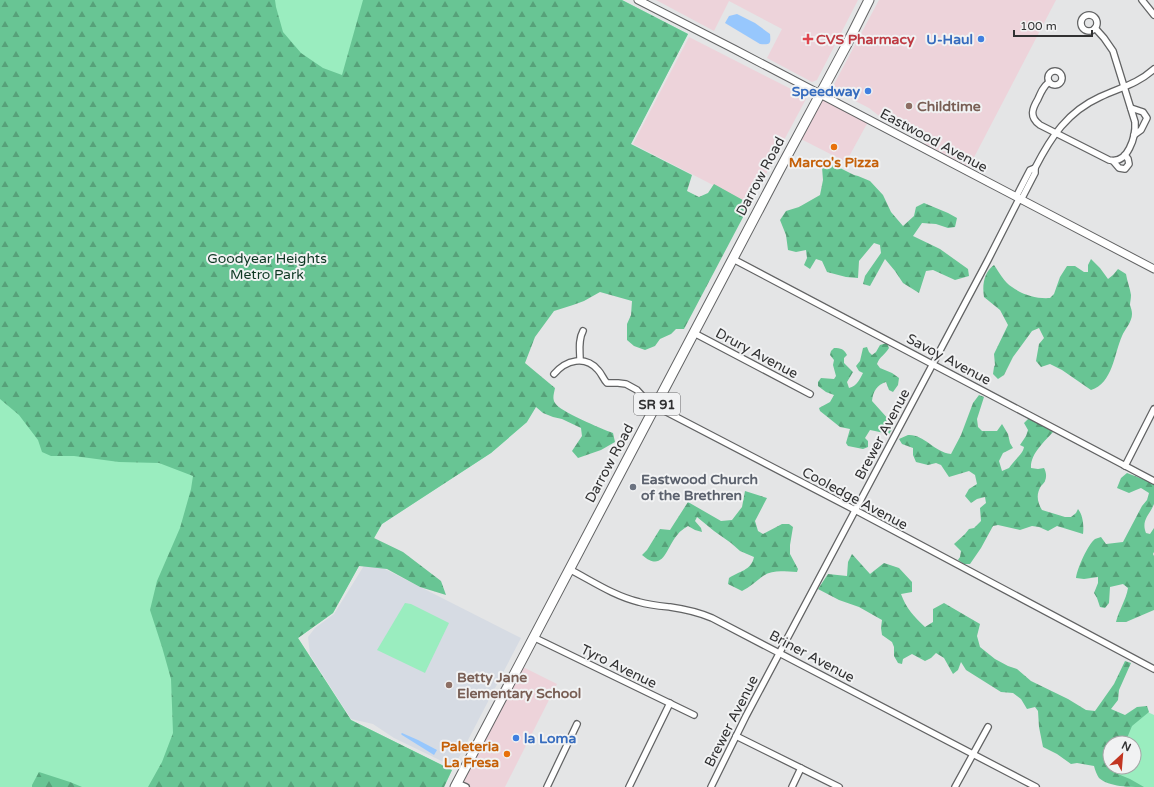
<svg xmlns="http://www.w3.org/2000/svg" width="1154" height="787" font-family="'Varela Round',sans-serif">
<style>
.commercial{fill:#edd3da}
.built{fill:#d6dbe3}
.green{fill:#9aedbf}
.forest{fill:url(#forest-firs)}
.water{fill:#97c7fd}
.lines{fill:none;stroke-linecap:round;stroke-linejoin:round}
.minor-casing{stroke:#626364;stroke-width:8}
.tertiary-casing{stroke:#626364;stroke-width:9}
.primary-casing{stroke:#626364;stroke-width:11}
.minor{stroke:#fff;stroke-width:5.5}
.tertiary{stroke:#fff;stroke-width:7}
.primary{stroke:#fff;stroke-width:9}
.health-dot{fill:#e0444e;stroke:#f1f2f3;stroke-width:1.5}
.shop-dot{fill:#3f7fe0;stroke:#f1f2f3;stroke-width:1.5}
.education-dot{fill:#8d6e63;stroke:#f1f2f3;stroke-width:1.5}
.food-dot{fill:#e8710a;stroke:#f1f2f3;stroke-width:1.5}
.worship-dot{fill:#6b7280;stroke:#f1f2f3;stroke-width:1.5}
.labels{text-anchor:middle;stroke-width:4;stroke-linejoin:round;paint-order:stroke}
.shield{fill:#f1f2f3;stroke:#6b6b6c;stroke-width:1}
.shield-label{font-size:13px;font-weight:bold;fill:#313132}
.health-label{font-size:14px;font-weight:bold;fill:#be3a42;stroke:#f1f2f3;text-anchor:start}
.shop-label{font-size:14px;font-weight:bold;fill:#366cbe;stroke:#f1f2f3;text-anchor:end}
.education-label{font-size:14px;font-weight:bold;fill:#785e54;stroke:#f1f2f3;text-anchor:start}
.street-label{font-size:14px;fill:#313132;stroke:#f1f2f3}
.food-label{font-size:14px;font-weight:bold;fill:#c56008;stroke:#f1f2f3}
.park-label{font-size:14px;fill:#0e3723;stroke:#f1f2f3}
.worship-label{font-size:14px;font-weight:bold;fill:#5b616d;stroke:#f1f2f3;text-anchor:start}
</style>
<defs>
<pattern id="forest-firs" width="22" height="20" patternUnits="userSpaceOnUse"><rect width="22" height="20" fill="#68c594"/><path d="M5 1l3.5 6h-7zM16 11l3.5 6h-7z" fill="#56a179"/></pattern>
</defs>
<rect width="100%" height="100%" fill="#e4e5e6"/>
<g class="commercial">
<polygon points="656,0 858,0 819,76 817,80 812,82 767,58 782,29 729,1 714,31"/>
<polygon points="879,0 1056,0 969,167 923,143 925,141 878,115 869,108 834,90 832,88"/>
<polygon points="689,37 805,96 806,99 750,204 633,144"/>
<polygon points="820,95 869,120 846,162 797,137"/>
<polygon points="519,665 557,684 505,787 455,787"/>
</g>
<polygon class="built" points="373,563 521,638 454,767 394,738 373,724 351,719 310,655 308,637 315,628 334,614 365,564"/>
<g class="green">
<polygon points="0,0 622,0 688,34 599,204 684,329 567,266 505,387 527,422 491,453 382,524 333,613 298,638 351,720 452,770 444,787 0,787"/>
<polygon points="405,603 411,604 449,623 425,673 377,650"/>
<polygon points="1137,707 1154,715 1154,787 1126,787 1102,775 1110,767 1134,767 1134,743 1119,743"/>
</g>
<g class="forest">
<path d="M0,0H275L276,7L283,32L301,53L323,68L342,75L363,0H622L688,34L631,144L692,175L687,191L699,197L708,193L714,184L750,204L684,329H676L671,334L660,339L655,346L645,350L634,346L627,340V324L631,315L632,301L600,292L584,301L573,305L554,311L535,337L525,363L555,388C554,394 552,398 555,403C559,411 602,429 613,433L615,442L601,450L578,458L572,451L582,436L581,428L562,419L553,417L543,413L536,407L527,422L491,453L382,524L374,538L403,552L441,581L446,595L420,587L387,569L359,566L333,613L298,638L351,720L452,770L444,787H148L162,762L173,733L171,679L162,647L150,610L157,581L180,528L191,489L193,476L159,463L119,462L74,456H51L42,452L38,440L19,415L0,399Z"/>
<polygon points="834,165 854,175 858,176 870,181 883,195 891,212 903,226 914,216 916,207 924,203 948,213 957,218 955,227 948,228 936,224 922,223 913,236 940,249 968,269 969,276 955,280 933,270 926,271 919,293 903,283 895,271 885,259 870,286 863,284 865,276 881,253 880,245 874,243 859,261 858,278 846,277 827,272 822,261 816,259 810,269 804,265 807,258 806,250 796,252 788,250 786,235 780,220 786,211 799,207 820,195 823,180 822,167"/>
<path d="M1091,259L1100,268L1108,279L1113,275L1118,269L1126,274C1127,281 1130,288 1131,295C1131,299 1130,302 1130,305C1131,308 1132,311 1132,314C1132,322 1125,329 1122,336C1114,354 1113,383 1091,390L1062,370L1050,364L1041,367L1036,361L1039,344L1044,338L1039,328L1032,331L1013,357L1004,375L998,379L993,374L994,367L995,365L994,354L1008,325L1000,310L984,297C982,285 984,272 994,265C999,272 1004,282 1012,287C1023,295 1037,299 1050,298L1054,294L1060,277L1067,266H1075L1084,272H1088V265Z"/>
<path d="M887,343L889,348C885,355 880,356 877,364L880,368L892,373L899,378L898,385L893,392L889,390L886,382C877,385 873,391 872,401L890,421L893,428L889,434C882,433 877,431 870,430L865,438L868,441V447L863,449L848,446L846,443L850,429L840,427L820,411L819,408L830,402L834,395L826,392L818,386V382L821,378L834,379L836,376L833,365L834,360L830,355L831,351L834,348C841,348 844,349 847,355L844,358V363L853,372L847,382L849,388C857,386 860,379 863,373L859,371L856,366L860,361L863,348L867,347L869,352L872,355L876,352L880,345Z"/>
<path d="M979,395L984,397L977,419L978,427L982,431H997L1002,424L1008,434L1010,443L1013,448L1003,453L999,461L1002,471L1009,468C1014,460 1023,454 1024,447L1020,445L1026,436L1028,430L1024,423L1029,418L1054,431C1045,441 1030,454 1031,468L1038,469L1044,468C1046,472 1047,476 1045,481C1045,482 1042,485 1041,486C1036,494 1037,502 1042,510L1065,517H1071L1076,513L1078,509C1083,515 1084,526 1083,534L1057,526L1048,531L1039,527L1032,526L1020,530L998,525L993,526L981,548L970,564H964L958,560L960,557L961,551L954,544L965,534L969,529L974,528L981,521L980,508L986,503L985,497L977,499L971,503L965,496L969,489L977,484L975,475L969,471L949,477L941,465L936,463L928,465L916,462L913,455V448L902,444L899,439C902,438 905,436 908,435C924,434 934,452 951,454L961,435L973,403Z"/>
<path d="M1127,473L1148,481L1154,485C1154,491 1154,499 1154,504C1149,516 1141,520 1146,533L1150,534L1154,528V552L1153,554L1154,556V610L1126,622H1116C1119,610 1126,600 1128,588L1123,584L1110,587L1109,603L1105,608L1100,607L1097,598L1094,593L1098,583V577L1084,579L1076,578C1077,569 1088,544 1095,539C1097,538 1099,538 1101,537L1106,544L1123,542L1142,506L1147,500L1149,493L1141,488L1136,490L1129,493L1117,488L1121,478Z"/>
<path d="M745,491L767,498L755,521L758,531L763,534L782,524H789L793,527L790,545V554L798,569L797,572C785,572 774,569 763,576C756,581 750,587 742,591L728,584L729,578C739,571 751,571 754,557L740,551L731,543L714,531L697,517L695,521L701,528L702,532L695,530L688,526C685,528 680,531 678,534C666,547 664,574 642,555L647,550L660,529L670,530L688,502L721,521L732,520L742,507Z"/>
<path d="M852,554L870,574L884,563L899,568L912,582V592L901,594C906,608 914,617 925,627L933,622V609L944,603L980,624L977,636L980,647L995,659L1008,666L1017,669L1031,681L1068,699L1086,710L1095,711L1114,684L1125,661L1131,663L1119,690L1118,700L1111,709L1125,715L1137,707L1147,706L1149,712L1132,726L1125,743H1110V767H1115L1113,772L1130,779L1144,787C1130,787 1109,787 1099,778C1097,775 1095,770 1094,766L1077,763L1071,764L1057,754L1043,747L1039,727L1038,711L1035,707L1027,709L1021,699L1013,693L1001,692L966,670L961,662L958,670L953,674L944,658L936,653L931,658L925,661L912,654L903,659L902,664L898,663L894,656V647L892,642L882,635L881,628L882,620L859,607L839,600L818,589L828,574L847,576L848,562Z"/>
<polygon points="39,772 70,782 82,787 32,787 32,785"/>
</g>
<g class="water">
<path d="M737,14L755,23L770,34C771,44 770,45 760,44L725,23L729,16Z"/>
<polygon points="402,733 418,740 437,750 434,755 402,735 401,734"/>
</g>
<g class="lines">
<defs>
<g id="minor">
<polyline points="1142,0 1154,15"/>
<circle cx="1089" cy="23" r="8"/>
<circle cx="1055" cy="78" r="7"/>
<path d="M1049,82C1043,87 1041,92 1038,99C1032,109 1029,117 1040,125L1109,160C1128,165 1136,136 1135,122L1113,51L1104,38L1095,28"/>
<polyline points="1131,108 1143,112 1147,118 1141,130 1134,135"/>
<polyline points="1113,161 1119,168 1125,169 1129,164 1128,159 1125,155"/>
<path d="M1016,197L1030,170L1035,168C1051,137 1067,112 1100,97C1121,87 1136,85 1154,69"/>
<polyline points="1021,200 1035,173 1035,168"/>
<polyline points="733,259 1154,481"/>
<polyline points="694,333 810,394"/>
<path d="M580,360C580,351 578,340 583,331"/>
<path d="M554,374C566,360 585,355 598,370C602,374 603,379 607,383H618L626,384L637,390L648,402L655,406L855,510L1154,669"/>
<polyline points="1125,466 1154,409"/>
<path d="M569,569C592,581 614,596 639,602C649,605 660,606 670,607C684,609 698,612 712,618L1036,787"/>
<polyline points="533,637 694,715"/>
<polyline points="736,736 839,787"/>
<polyline points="457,783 466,787"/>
<polyline points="547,787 577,724"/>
<polyline points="629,787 670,703"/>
<polyline points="711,787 746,716 988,260 1019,199"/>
<polyline points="792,787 801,768"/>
<polyline points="955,787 988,727"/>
</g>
<polyline id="tertiary" points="638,0 734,49 1154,269"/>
<polyline id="primary" points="455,787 779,171 846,46 869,0"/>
</defs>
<use href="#minor" class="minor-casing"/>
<use href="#tertiary" class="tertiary-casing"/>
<use href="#primary" class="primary-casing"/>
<use href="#minor" class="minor"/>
<use href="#tertiary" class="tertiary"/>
<use href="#primary" class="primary"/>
</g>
<path class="health-dot" d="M806 33h4v4h4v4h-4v4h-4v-4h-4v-4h4z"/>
<g class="shop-dot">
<circle cx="981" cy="39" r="4"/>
<circle cx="868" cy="91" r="4"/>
<circle cx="516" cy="738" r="4"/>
</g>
<g class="education-dot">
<circle cx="909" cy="106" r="4"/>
<circle cx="449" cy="685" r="4"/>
</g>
<g class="food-dot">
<circle cx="834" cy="147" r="4"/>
<circle cx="507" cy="754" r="4"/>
</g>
<circle class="worship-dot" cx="633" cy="487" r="4"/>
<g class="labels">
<rect class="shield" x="634" y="393" width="46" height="22" rx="3"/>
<g class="shield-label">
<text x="657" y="409">SR 91</text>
</g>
<g class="health-label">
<text x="816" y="44">CVS Pharmacy</text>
</g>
<g class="shop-label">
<text x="973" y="44">U-Haul</text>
<text x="860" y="96">Speedway</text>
<text x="524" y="743" text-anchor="start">la Loma</text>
</g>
<g class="education-label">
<text x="917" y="111">Childtime</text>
<text x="457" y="682">Betty Jane<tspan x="457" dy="16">Elementary School</tspan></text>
</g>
<g class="street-label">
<text transform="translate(934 140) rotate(28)" y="5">Eastwood Avenue</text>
<text transform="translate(760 176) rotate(-62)" y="5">Darrow Road</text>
<text transform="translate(757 353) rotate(28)" y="5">Drury Avenue</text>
<text transform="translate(949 359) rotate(28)" y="5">Savoy Avenue</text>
<text transform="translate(882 434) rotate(-62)" y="5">Brewer Avenue</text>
<text transform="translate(609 463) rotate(-62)" y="5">Darrow Road</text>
<text transform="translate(855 498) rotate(28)" y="5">Cooledge Avenue</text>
<text transform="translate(812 656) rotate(28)" y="5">Briner Avenue</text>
<text transform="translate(619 666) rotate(26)" y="5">Tyro Avenue</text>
<text transform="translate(731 721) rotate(-63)" y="5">Brewer Avenue</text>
</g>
<g class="food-label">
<text x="834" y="167">Marco's Pizza</text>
<text x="499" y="751" text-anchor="end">Paleteria<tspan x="499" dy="16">La Fresa</tspan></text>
</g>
<g class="park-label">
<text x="267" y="263">Goodyear Heights<tspan x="267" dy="16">Metro Park</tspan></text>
</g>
<g class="worship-label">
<text x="641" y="484">Eastwood Church<tspan x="641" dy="16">of the Brethren</tspan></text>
</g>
</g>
<g transform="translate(1122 755) rotate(26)"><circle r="19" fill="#f1f2f3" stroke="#a4a5a6"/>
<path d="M0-3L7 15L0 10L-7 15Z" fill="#c23622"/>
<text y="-6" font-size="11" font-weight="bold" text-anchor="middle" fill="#313132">N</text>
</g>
<path d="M1014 30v6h78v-6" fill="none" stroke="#313132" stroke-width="2"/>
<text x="1020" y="30" font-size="12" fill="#313132" stroke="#f1f2f3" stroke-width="3" paint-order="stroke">100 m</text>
</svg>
